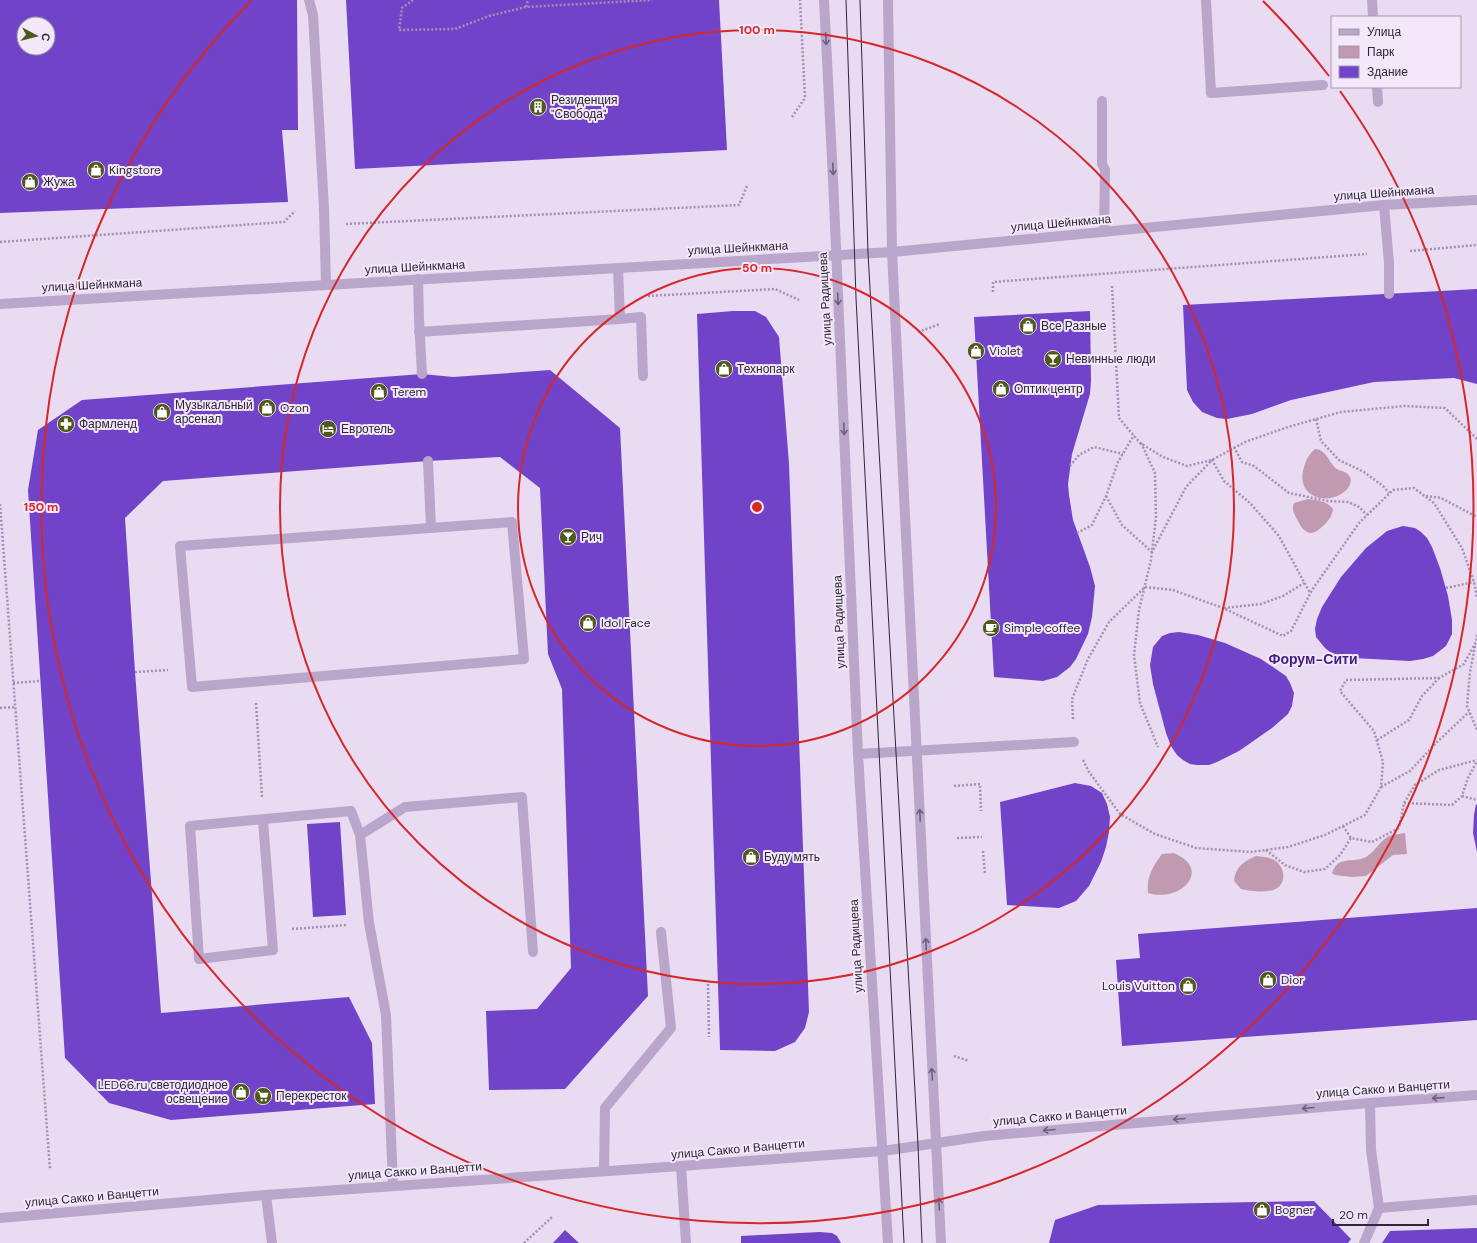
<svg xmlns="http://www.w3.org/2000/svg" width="1477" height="1243" font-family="'DM Sans',sans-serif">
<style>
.green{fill:#c19ab0}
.building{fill:#7043c8;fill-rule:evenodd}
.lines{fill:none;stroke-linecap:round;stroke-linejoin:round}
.path{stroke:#a490b6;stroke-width:2.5;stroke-dasharray:2 2;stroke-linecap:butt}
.service{stroke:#baa6ca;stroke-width:10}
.tertiary{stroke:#baa6ca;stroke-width:10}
.tram{stroke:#2e2736;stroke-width:1}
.oneway{stroke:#6d6079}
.ring{fill:none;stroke:#d62828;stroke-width:2}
.labels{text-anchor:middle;stroke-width:4;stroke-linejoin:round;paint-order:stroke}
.poi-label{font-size:12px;fill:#2e2736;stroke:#f3e7fa;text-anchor:start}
.street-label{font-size:12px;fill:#2e2736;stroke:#f3e7fa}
.quarter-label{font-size:14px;font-weight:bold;fill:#421f87;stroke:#f3e7fa}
.centre{fill:#d62828;stroke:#f3e7fa;stroke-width:2}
.ring-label{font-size:12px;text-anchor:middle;font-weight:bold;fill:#d62828;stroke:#f3e7fa;stroke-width:4;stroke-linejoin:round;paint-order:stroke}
</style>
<rect width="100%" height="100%" fill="#e9dbf2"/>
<g class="green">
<path d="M1315,449C1327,450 1328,462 1337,469C1342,472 1347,471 1350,477C1352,480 1350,485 1348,488C1333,507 1294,500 1304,467C1306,460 1309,454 1315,449Z"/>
<path d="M1308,499C1317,500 1327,501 1333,509C1332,516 1329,520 1324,525C1312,537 1305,535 1298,521C1295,515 1291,510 1294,503Z"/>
<path d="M1405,833L1407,854L1393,855L1366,876L1352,877L1335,875L1332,873C1338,857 1348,862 1361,859C1374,856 1379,839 1392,835C1396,834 1401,834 1405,833Z"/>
<path d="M1174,853C1213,870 1180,903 1148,893C1146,877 1153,866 1162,854Z"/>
<path d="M1256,856C1263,857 1271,857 1277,862C1286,870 1286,886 1273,890C1262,893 1251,891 1241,889L1234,881C1235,867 1244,861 1256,856Z"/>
</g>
<g class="building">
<path d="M0,0H297L298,130H282L288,202L0,213ZM24,24H48V48H24Z"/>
<polygon points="346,0 719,0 727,150 355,169"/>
<polygon points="1477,289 1477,384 1454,378 1374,382 1291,400 1252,414 1227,419 1217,418 1202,412 1193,402 1187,390 1183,305"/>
<polygon points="733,311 755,311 766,317 779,337 789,464 809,1012 805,1028 795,1042 775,1051 720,1050 697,314"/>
<polygon points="1090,311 1091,381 1090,394 1072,454 1068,484 1069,495 1073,520 1090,567 1095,586 1092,617 1088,634 1076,659 1070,667 1057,677 1043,681 994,677 974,317"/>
<polygon points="550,370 620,428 648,996 565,1089 489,1090 486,1011 537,1009 571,968 562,689 548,654 540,488 500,457 428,461 163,481 125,518 135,672 161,1013 349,997 372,1043 375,1104 171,1120 109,1103 65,1058 28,490 38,430 82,400 422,374 453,377"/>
<polygon points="1403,526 1415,528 1421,532 1427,538 1432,547 1440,568 1448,596 1452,620 1452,634 1446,646 1433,656 1423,659 1410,661 1353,658 1343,657 1330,652 1325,648 1316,637 1315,629 1317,619 1322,607 1341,577 1366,548 1387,531"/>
<polygon points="1179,632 1198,635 1225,643 1261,659 1286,676 1290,683 1294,693 1292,706 1288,714 1272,728 1239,751 1217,762 1209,765 1197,765 1190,764 1183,760 1177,755 1171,746 1166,733 1153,684 1150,665 1153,647 1162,636 1170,633"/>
<polygon points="1075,783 1091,786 1102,793 1107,804 1110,817 1109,832 1106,847 1101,862 1089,886 1076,901 1059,908 1007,905 1000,802"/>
<polygon points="1476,804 1477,805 1477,852 1473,833 1474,815"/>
<polygon points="340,822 346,915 313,917 307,824"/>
<polygon points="1477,908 1477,1020 1122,1046 1116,960 1140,958 1138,934"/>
<polygon points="1314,1201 1351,1239 1348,1243 1049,1243 1055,1220 1098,1205"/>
<polygon points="1477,1228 1477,1243 1382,1243 1390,1231"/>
<polygon points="565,1230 579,1243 553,1243"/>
<polygon points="820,1232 832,1233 837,1236 841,1243 741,1243 741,1236"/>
</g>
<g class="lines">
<g class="path">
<polyline points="413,0 402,8 399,30 455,29 489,16 526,7 652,0"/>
<polyline points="526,7 528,0"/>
<polyline points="792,117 805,98 800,0"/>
<polyline points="346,224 739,205 747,186"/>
<polyline points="0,242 284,222 295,211"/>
<polyline points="1410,251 1477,245"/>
<polyline points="1112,286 1119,418 1140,443 1163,457 1187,466 1212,460 1245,442 1288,427 1341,412 1404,406 1445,408 1477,439"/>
<polyline points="993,292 993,282 1367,254"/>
<polyline points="648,296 775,289 799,300"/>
<polyline points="918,332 940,324"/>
<polyline points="1316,419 1321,441 1339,460 1364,472 1383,486 1389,493"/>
<polyline points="1141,443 1155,473 1156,517 1151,560 1139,610 1134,655 1140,703 1158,747"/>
<polyline points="1234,447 1242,462 1254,466 1289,493 1328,501 1348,502 1359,507 1367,515"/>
<polyline points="1070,466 1079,455 1094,447 1123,454"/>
<polyline points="1106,496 1122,525 1152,552 1186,487 1212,460 1224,481 1250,503 1279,536 1310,593"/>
<polyline points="1426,496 1441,498 1477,517"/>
<polyline points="0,504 50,1169"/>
<polyline points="1077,533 1092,525 1106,496 1118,462 1134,435"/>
<polyline points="1446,588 1474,582"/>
<polyline points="1224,608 1261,604 1283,596 1304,583"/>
<polyline points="1475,646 1470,672 1467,706 1477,730"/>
<polyline points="135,672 168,670"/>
<polyline points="13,683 40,681"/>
<polyline points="256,703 262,797"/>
<polyline points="0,708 15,707"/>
<polyline points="1073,719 1072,699 1088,659 1109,622 1145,587 1173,590 1223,608 1283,636 1291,631 1312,590 1359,523 1393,490 1414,488 1434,503 1462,548 1474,582 1477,598"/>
<polyline points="1377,740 1409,720 1422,696 1439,678"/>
<polyline points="1083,760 1089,772 1120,814 1155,834 1196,848 1251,852 1288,847 1325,835 1365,815 1381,787 1383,762 1374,731 1340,691 1346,680 1439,678 1464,664 1476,642 1477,635"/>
<polyline points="954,786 980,784 981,811"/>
<polyline points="1381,787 1410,771 1436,743 1469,712"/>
<polyline points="1462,796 1477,800"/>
<polyline points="1404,803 1452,805 1462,796 1468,778 1477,761"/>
<polyline points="1343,826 1351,838 1372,842 1399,828 1404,803 1415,785 1439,770 1477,760"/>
<polyline points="957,838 982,837"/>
<polyline points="1266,850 1285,865 1304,872 1325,869 1340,855 1351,838"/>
<polyline points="983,851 985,874"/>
<polyline points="292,929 347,925"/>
<polyline points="708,984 709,1037"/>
<polyline points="954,1056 969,1061"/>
<polyline points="524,1243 552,1217"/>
</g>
<g class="service">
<polyline points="309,0 313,15 324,208 326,285"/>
<polyline points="1206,0 1211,93 1323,85"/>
<polyline points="1372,0 1373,17"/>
<polyline points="1377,87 1378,102"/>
<polyline points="1102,101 1102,164 1105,170 1104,232"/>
<polyline points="1384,205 1389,263 1389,294"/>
<polyline points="618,268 620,319 641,317 643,376"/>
<polyline points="418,279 419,319 422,374"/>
<polyline points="419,332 620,319"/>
<polyline points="428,461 431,528"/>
<polygon points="512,522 524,659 192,687 180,546"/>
<polyline points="858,754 1074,742"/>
<polyline points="263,820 273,950 199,959 190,826 351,811 360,835"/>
<polyline points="1370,1103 1371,1150 1379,1208 1477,1200"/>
<polyline points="681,1166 686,1243"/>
<polyline points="604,1171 605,1108 671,1028 661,932"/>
<polyline points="393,1185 386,1015 369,923 360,835 405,807 522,797 533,952"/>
<polyline points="266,1195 272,1243"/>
<polyline points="1364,1243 1379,1208"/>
</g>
<g class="tertiary">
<polyline points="824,0 833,179 858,754 888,1243"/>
<polyline points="888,0 892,252 941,1243"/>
<polyline points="0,304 892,252 1384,205 1477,200"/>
<polyline points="0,1218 266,1195 681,1166 883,1151 984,1136 1370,1103 1477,1095"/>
</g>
<g class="tram">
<polyline points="846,0 856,298 904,1243"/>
<polyline points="860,0 868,253 918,1145 922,1243"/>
</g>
</g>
<defs><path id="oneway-shaft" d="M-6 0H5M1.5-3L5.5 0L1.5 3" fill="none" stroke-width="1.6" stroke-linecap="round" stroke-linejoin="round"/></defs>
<g class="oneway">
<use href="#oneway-shaft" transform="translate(826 39) rotate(87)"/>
<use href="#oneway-shaft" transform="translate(833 169) rotate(87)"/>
<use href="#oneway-shaft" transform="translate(838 299) rotate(87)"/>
<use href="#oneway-shaft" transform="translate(844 429) rotate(88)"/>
<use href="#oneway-shaft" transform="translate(920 815) rotate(-93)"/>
<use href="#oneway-shaft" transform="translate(926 944) rotate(-93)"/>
<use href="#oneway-shaft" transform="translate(932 1074) rotate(-93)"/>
<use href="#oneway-shaft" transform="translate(1438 1098) rotate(176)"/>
<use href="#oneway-shaft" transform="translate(1308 1108) rotate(175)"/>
<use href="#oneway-shaft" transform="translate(1179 1119) rotate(175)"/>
<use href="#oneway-shaft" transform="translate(1049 1130) rotate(175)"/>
<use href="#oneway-shaft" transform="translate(939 1204) rotate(-93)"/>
</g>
<g class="ring">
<circle cx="757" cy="507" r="239"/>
<circle cx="757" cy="507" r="477"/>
<path d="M1263 1A716 716 0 0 1 1329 76M1340 91A716 716 0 1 1 251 1"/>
</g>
<defs>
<symbol id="building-disc" viewBox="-11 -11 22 22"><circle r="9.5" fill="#4f591c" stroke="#f3e7fa"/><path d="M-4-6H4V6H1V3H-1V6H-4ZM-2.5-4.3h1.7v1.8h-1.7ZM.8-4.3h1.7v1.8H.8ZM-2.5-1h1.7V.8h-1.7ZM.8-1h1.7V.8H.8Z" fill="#fff"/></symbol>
<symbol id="shop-disc" viewBox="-11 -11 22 22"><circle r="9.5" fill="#4f591c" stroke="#f3e7fa"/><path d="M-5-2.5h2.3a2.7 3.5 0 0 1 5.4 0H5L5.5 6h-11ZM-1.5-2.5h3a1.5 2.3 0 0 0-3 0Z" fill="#fff"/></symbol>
<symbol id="bar-disc" viewBox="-11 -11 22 22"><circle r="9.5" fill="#4f591c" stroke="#f3e7fa"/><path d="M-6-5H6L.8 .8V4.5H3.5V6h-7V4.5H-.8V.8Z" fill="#fff"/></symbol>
<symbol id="pharmacy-disc" viewBox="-11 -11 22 22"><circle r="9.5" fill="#4f591c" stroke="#f3e7fa"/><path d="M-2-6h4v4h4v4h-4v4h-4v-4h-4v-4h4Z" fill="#fff"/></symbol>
<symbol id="hotel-disc" viewBox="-11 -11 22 22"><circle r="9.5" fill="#4f591c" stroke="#f3e7fa"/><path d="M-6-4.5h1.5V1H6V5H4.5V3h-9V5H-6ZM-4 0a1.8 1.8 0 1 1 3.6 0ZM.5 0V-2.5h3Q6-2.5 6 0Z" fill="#fff"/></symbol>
<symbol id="cafe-disc" viewBox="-11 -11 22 22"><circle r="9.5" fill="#4f591c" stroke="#f3e7fa"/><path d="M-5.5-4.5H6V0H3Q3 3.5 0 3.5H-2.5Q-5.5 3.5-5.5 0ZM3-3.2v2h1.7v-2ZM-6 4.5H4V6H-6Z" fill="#fff"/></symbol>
<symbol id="supermarket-disc" viewBox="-11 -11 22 22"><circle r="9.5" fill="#4f591c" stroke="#f3e7fa"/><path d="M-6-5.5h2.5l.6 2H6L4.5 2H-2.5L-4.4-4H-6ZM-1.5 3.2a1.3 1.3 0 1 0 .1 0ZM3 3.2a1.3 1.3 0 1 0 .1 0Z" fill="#fff"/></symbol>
</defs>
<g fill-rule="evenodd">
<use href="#building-disc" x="528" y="97" width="20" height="20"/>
<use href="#shop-disc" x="86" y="160" width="20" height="20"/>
<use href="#shop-disc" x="20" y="172" width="20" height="20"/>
<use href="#shop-disc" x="1018" y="316" width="20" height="20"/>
<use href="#shop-disc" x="966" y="341" width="20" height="20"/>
<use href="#bar-disc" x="1043" y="349" width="20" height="20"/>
<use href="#shop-disc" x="714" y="359" width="20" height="20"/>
<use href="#shop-disc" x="991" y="379" width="20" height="20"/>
<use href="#shop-disc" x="369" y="382" width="20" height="20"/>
<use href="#shop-disc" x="257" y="398" width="20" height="20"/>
<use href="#shop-disc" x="152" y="402" width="20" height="20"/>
<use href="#pharmacy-disc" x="56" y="414" width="20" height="20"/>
<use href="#hotel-disc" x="318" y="419" width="20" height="20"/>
<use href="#bar-disc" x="558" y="527" width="20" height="20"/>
<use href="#shop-disc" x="578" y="613" width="20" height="20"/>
<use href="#cafe-disc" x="981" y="618" width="20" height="20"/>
<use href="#shop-disc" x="741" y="847" width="20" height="20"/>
<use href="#shop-disc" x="1258" y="970" width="20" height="20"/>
<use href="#shop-disc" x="1178" y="976" width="20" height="20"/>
<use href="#shop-disc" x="231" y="1082" width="20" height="20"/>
<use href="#supermarket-disc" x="253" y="1086" width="20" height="20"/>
<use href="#shop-disc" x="1252" y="1200" width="20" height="20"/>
</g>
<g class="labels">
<g class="poi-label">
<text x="551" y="104">Резиденция<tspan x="551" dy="14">"Свобода"</tspan></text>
<text x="109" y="174">Kingstore</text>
<text x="43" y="186">Жужа</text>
<text x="1041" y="330">Все Разные</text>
<text x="989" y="355">Violet</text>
<text x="1066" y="363">Невинные люди</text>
<text x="737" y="373">Технопарк</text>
<text x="1014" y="393">Оптик центр</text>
<text x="392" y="396">Terem</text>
<text x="175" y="409">Музыкальный<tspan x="175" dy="14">арсенал</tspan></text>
<text x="280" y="412">Ozon</text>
<text x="79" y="428">Фармленд</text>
<text x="341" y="433">Евротель</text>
<text x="581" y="541">Рич</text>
<text x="601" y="627">Idol Face</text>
<text x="1004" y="632">Simple coffee</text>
<text x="764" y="861">Буду мять</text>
<text x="1281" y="984">Dior</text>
<text x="1175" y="990" text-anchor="end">Louis Vuitton</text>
<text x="228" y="1089" text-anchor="end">LED66.ru светодиодное<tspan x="228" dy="14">освещение</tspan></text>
<text x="276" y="1100">Перекресток</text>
<text x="1275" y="1214">Bogner</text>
</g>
<g class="street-label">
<text transform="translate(1384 193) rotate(-4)" y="4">улица Шейнкмана</text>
<text transform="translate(1061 223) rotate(-5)" y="4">улица Шейнкмана</text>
<text transform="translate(738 248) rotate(-3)" y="4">улица Шейнкмана</text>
<text transform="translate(415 267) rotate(-3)" y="4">улица Шейнкмана</text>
<text transform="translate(92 285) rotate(-3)" y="4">улица Шейнкмана</text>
<text transform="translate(825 299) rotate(-93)" y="4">улица Радищева</text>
<text transform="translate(839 622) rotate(-92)" y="4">улица Радищева</text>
<text transform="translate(856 946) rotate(-93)" y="4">улица Радищева</text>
<text transform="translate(1383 1089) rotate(-4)" y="4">улица Сакко и Ванцетти</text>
<text transform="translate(1060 1116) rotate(-5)" y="4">улица Сакко и Ванцетти</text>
<text transform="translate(738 1149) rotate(-5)" y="4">улица Сакко и Ванцетти</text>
<text transform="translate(415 1171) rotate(-4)" y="4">улица Сакко и Ванцетти</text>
<text transform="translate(92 1197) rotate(-5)" y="4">улица Сакко и Ванцетти</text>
</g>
<g class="quarter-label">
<text x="1313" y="664">Форум-Сити</text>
</g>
</g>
<circle cx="757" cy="507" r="6" class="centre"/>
<g class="ring-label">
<text x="757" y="34">100 m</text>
<text x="757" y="272">50 m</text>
<text x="41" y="511">150 m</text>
</g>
<rect x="1331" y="16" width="130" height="72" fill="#f3e7fa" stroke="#a49aac"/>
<rect x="1339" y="29" width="20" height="6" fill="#baa6ca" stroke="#a49aac"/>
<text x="1367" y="36" font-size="12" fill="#2e2736">Улица</text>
<rect x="1339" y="46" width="20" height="12" fill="#c19ab0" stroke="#a49aac"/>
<text x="1367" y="56" font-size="12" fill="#2e2736">Парк</text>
<rect x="1339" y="66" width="20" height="12" fill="#7043c8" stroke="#a49aac"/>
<text x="1367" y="76" font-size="12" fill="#2e2736">Здание</text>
<g transform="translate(36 36) rotate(97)"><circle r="19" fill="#f3e7fa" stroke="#a49aac"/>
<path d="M0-3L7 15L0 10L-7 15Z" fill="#4f591c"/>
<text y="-6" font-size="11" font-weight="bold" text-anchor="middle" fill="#2e2736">С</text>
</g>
<path d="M1333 1219v6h95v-6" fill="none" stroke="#2e2736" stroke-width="2"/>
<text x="1339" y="1219" font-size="12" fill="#2e2736" stroke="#f3e7fa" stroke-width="3" paint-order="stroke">20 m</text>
</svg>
